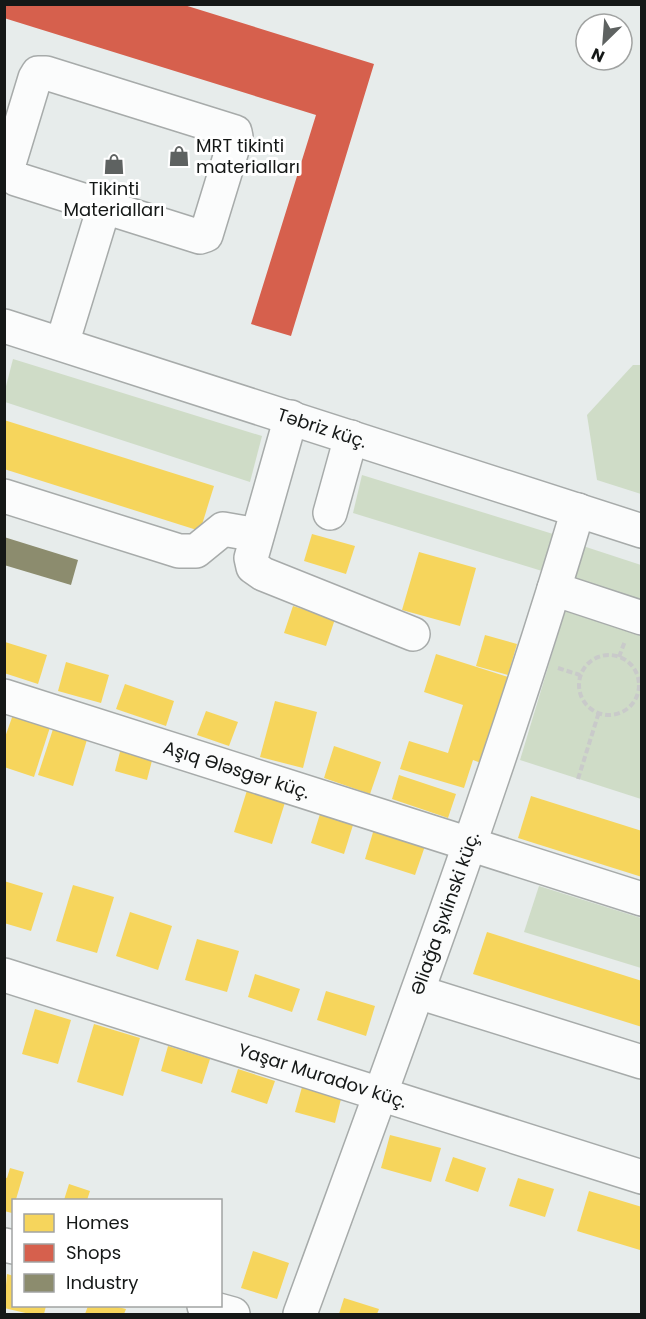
<svg xmlns="http://www.w3.org/2000/svg" width="646" height="1319" font-family="Poppins,sans-serif">
<style>
.green{fill:#cfdcc7}
.homes{fill:#f6d55c}
.shops{fill:#d6604d}
.industry{fill:#8c8c6e}
.lines{fill:none;stroke-linecap:round;stroke-linejoin:round}
.minor-casing{stroke:#a7abaa;stroke-width:36}
.major-casing{stroke:#a7abaa;stroke-width:36}
.path{stroke:#c9caca;stroke-width:4;stroke-dasharray:6 3;stroke-linecap:butt}
.minor{stroke:#fbfcfc;stroke-width:33}
.major{stroke:#fbfcfc;stroke-width:33}
.labels{text-anchor:middle;stroke-width:6;stroke-linejoin:round;paint-order:stroke}
.poi-label{font-size:18px;fill:#151817;stroke:#fff;text-anchor:start}
.street-label{font-size:18px;fill:#151817;stroke:#fff}
</style>
<rect width="100%" height="100%" fill="#e7eceb"/>
<g class="green">
<polygon points="13,359 262,436 250,482 5,402 5,390"/>
<polygon points="633,365 641,365 641,494 597,480 587,415"/>
<polygon points="362,475 553,534 542,571 353,513"/>
<polygon points="583,546 641,565 641,602 573,580"/>
<polygon points="565,611 641,636 641,799 520,760"/>
<polygon points="539,886 641,918 641,968 524,932"/>
</g>
<g class="homes">
<polygon points="4,420 214,486 200,531 4,469"/>
<polygon points="312,534 355,546 346,574 304,561"/>
<polygon points="419,552 476,568 460,626 402,610"/>
<polygon points="293,606 335,619 326,646 284,633"/>
<polygon points="485,635 517,644 508,675 476,666"/>
<polygon points="5,642 47,655 38,684 4,673"/>
<polygon points="436,654 508,677 481,763 473,760 464,788 400,769 409,741 448,753 463,705 424,692"/>
<polygon points="66,662 109,675 101,703 58,691"/>
<polygon points="125,684 174,701 166,726 116,709"/>
<polygon points="275,701 317,712 303,768 260,757"/>
<polygon points="15,709 52,721 34,777 4,767 4,740"/>
<polygon points="206,711 238,722 229,746 197,735"/>
<polygon points="55,723 89,733 73,786 38,775"/>
<polygon points="122,744 154,753 147,780 115,771"/>
<polygon points="334,746 381,762 370,794 324,778"/>
<polygon points="399,775 456,794 448,818 392,799"/>
<polygon points="249,784 287,796 272,844 234,832"/>
<polygon points="531,796 642,831 642,877 518,838"/>
<polygon points="320,814 353,825 344,854 311,843"/>
<polygon points="374,829 425,846 415,875 365,859"/>
<polygon points="4,881 43,893 31,931 4,923"/>
<polygon points="73,885 114,897 97,953 56,941"/>
<polygon points="130,912 172,926 158,970 116,956"/>
<polygon points="487,932 642,981 642,1027 473,974"/>
<polygon points="197,939 239,951 227,992 185,980"/>
<polygon points="255,974 300,989 292,1012 248,997"/>
<polygon points="326,991 375,1006 366,1036 317,1020"/>
<polygon points="35,1009 71,1020 58,1064 22,1054"/>
<polygon points="94,1024 140,1038 123,1096 77,1082"/>
<polygon points="168,1046 210,1059 202,1084 161,1071"/>
<polygon points="238,1069 275,1081 267,1104 231,1092"/>
<polygon points="302,1087 341,1099 335,1123 295,1112"/>
<polygon points="390,1135 441,1148 431,1182 381,1168"/>
<polygon points="453,1157 486,1168 478,1192 445,1181"/>
<polygon points="10,1168 24,1172 12,1213 4,1211 4,1177 7,1178"/>
<polygon points="518,1178 554,1189 545,1217 509,1206"/>
<polygon points="69,1184 90,1191 87,1200 64,1200"/>
<polygon points="589,1191 642,1207 640,1250 577,1231"/>
<polygon points="253,1251 289,1263 277,1299 241,1288"/>
<polygon points="7,1274 14,1276 14,1306 46,1306 44,1314 30,1314 4,1308"/>
<polygon points="344,1298 379,1309 377,1314 339,1314"/>
<polygon points="88,1306 114,1306 126,1309 124,1314 85,1314"/>
</g>
<polygon class="shops" points="4,4 181,4 374,64 291,336 251,324 316,115 4,18"/>
<polygon class="industry" points="4,537 78,560 71,585 4,565"/>
<g class="lines">
<defs>
<g id="minor">
<polygon points="38,73 46,73 235,132 236,137 206,235 200,237 16,179 10,175 8,167 35,78"/>
<polyline points="62,344 104,207"/>
<polyline points="291,417 251,558 253,567 263,574 413,634"/>
<polyline points="4,496 179,551 196,551 223,529 257,535"/>
<polyline points="330,513 351,437"/>
<polyline points="554,589 642,618"/>
<path id="s1" d="M4,696L642,899"/>
<path id="s2" d="M4,975L642,1177"/>
<polyline points="418,992 642,1062"/>
<polyline points="4,1245 14,1247"/>
<polyline points="204,1306 233,1314"/>
<path id="s3" d="M300,1314C397,1048 497,782 578,510"/>
</g>
<g id="major">
<path id="s4" d="M4,326L642,531"/>
</g>
</defs>
<use href="#minor" class="minor-casing"/>
<use href="#major" class="major-casing"/>
<g class="path">
<circle cx="609" cy="685" r="30"/>
<polyline points="619,657 625,641"/>
<polyline points="558,668 580,675"/>
<polyline points="578,779 599,712"/>
</g>
<use href="#minor" class="minor"/>
<use href="#major" class="major"/>
</g>
<defs>
<symbol id="shop-bare" viewBox="-9 -9 18 18"><path d="M-5-2.5h2.3a2.7 3.5 0 0 1 5.4 0H5L5.5 6h-11ZM-1.5-2.5h3a1.5 2.3 0 0 0-3 0Z" fill="#5e6261" stroke="#fff" stroke-width="2.5" paint-order="stroke"/></symbol>
</defs>
<g fill-rule="evenodd">
<use href="#shop-bare" x="164" y="141" width="30" height="30"/>
<use href="#shop-bare" x="99" y="149" width="30" height="30"/>
</g>
<g class="labels">
<g class="poi-label">
<text x="196" y="152">MRT tikinti<tspan x="196" dy="21">materialları</tspan></text>
<text x="114" y="195" text-anchor="middle">Tikinti<tspan x="114" dy="21">Materialları</tspan></text>
</g>
<g class="street-label">
<text dy="6" stroke="none"><textPath href="#s4" startOffset="334">Təbriz küç.</textPath></text>
<text dy="6" stroke="none"><textPath href="#s1" startOffset="244">Aşıq Ələsgər küç.</textPath></text>
<text dy="6" stroke="none"><textPath href="#s3" startOffset="426">Əliağa Şıxlinski küç.</textPath></text>
<text dy="6" stroke="none"><textPath href="#s2" startOffset="334">Yaşar Muradov küç.</textPath></text>
</g>
</g>
<rect width="646" height="1319" fill="none" stroke="#151817" stroke-width="12"/>
<rect x="12" y="1199" width="210" height="108" fill="#ffffff" stroke="#a1a3a2" stroke-width="1.5"/>
<rect x="24" y="1214" width="30" height="18" fill="#f6d55c" stroke="#a1a3a2" stroke-width="1.5"/>
<text x="66" y="1229" font-size="18" fill="#151817">Homes</text>
<rect x="24" y="1244" width="30" height="18" fill="#d6604d" stroke="#a1a3a2" stroke-width="1.5"/>
<text x="66" y="1259" font-size="18" fill="#151817">Shops</text>
<rect x="24" y="1274" width="30" height="18" fill="#8c8c6e" stroke="#a1a3a2" stroke-width="1.5"/>
<text x="66" y="1289" font-size="18" fill="#151817">Industry</text>
<g transform="translate(604 42) rotate(205)"><circle r="28" fill="#ffffff" stroke="#a1a3a2" stroke-width="1.5"/>
<path d="M0-4.5L10 22L0 15L-10 22Z" fill="#5e6261"/>
<text y="-9" font-size="16" font-weight="bold" text-anchor="middle" fill="#151817">N</text>
</g>
</svg>
